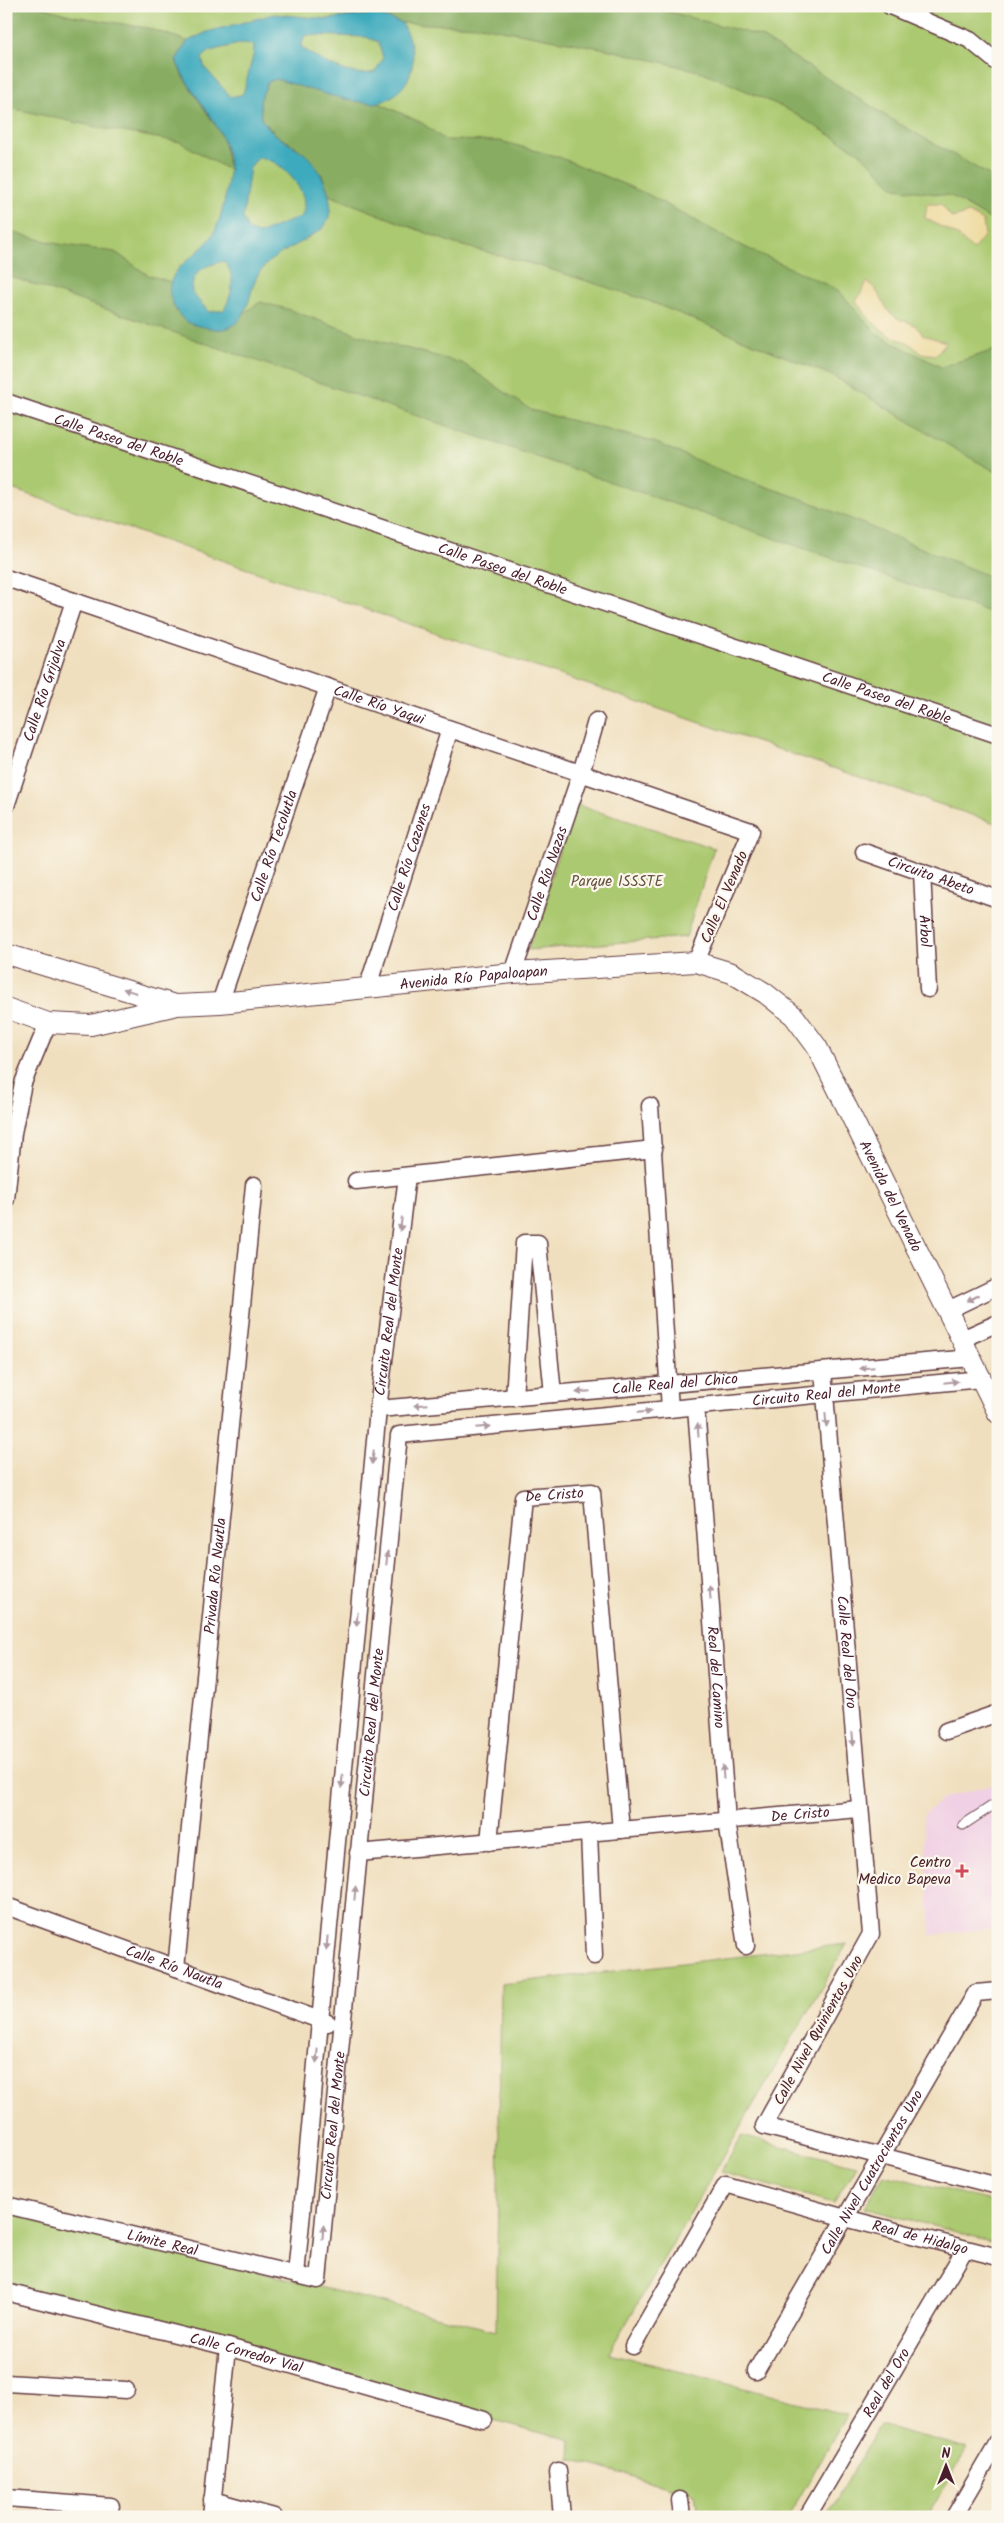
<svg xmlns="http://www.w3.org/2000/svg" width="1004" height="2523" font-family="Kalam,sans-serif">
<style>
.built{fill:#f0d0e4}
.green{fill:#abc970;stroke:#7a744e}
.forest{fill:#88ad62;stroke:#696646}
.sand{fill:#eeda9e;stroke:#9c7c64}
.water{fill:#3eaabd;stroke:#446474;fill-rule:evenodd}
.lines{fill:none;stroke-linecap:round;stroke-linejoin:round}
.service-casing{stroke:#633c41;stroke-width:11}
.minor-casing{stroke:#633c41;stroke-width:19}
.tertiary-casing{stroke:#633c41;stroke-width:22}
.service{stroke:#fff;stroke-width:9}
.minor{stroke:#fff;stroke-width:16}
.tertiary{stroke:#fff;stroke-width:20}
.oneway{fill:#ae9aa0}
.poi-dot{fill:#d1495b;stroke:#fbf7ec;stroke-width:2}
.labels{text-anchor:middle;stroke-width:4.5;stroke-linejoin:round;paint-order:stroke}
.street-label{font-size:15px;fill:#4a1f2b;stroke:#fbf7ec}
.park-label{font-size:15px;fill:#675240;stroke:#fbf7ec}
.poi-label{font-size:15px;fill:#4a1f2b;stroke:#fbf7ec;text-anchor:end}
</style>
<rect width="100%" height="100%" fill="#fbf7ec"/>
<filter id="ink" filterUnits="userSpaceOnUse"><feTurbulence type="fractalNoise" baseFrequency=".02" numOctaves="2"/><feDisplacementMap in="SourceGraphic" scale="10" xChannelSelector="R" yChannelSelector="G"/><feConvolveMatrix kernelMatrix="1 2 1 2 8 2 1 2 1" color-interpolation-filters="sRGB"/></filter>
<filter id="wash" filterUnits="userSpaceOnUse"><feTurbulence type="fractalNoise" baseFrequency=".0096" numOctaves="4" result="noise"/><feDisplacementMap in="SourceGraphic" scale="20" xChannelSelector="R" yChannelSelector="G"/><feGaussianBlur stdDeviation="1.12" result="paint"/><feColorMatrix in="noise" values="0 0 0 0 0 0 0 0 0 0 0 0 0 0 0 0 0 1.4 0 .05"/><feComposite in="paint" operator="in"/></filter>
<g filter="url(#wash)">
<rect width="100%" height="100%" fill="#f0dfbe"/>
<polygon class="built" points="998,1783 998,1928 931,1935 923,1815 944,1798"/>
<g class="green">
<polygon points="6,6 998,6 998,824 6,487"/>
<polygon points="574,804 714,848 686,937 528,950"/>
<polygon points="847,1944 609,2353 847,2415 788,2517 698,2517 695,2494 570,2459 571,2441 6,2288 6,2209 496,2331 501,1984"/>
<polygon points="742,2136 856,2166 834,2203 720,2172"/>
<polygon points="884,2174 998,2203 998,2243 864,2208"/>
<polygon points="880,2425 967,2448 927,2517 826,2517"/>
</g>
<g class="forest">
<polygon points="6,6 37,6 74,16 147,28 188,41 176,60 182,75 223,137 229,170 180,142 101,128 6,107"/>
<polygon points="332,6 647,6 760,36 896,122 998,180 998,224 951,196 895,188 859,152 783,107 703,72 606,49 480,26 402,23 375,14"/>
<polygon points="276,79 346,99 379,103 422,123 445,140 500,141 559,157 647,194 736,243 838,290 878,335 941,367 998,349 998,473 965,455 833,376 646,300 543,267 452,243 329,195 322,175 295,146 279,137 261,119 260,100 268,82"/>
<path d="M6,231L58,244L115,252L148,275L171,282C171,328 195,325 232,326L244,313L260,302L287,309L371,339L462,363L531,410L654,442L729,474L808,501L998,580V615L6,275Z"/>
</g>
<g class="sand">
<polygon points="927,204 941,204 952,218 969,213 983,221 985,235 973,250 958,236 925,218"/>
<path d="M867,282C880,289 882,307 894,316C907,325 912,318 923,335L946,342L936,355L921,353L909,343L890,336L871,321L856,302Z"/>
</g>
<path class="water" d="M274,14L327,19L375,14L402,23C412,44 418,59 407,81C401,91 392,98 381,102C361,108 298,85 276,79L268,82L260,100L261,119C267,125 272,133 279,137C290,145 301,149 310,159C324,175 340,208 323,228C320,231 314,234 311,236C292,249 272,254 259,273C249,289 250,316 232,326C223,332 209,328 199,326C187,324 179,317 174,306C156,270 198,259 212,236C221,222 228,188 229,171C230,126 190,98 176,60L188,41L207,32ZM305,35L366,37L378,42L383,58L375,72C350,79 321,61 301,47ZM243,43L254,45L253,56L243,94L231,97L205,68L202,58L210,51ZM259,157C265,159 273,161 277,164C293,176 310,196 302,216L258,234L248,230L243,218L250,167ZM224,261C236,277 233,292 224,310L209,312L192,293C191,270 205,266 224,261Z"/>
</g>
<g filter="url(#ink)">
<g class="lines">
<defs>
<polyline id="service" points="963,1825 998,1802"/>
<g id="minor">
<polyline points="890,6 970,40 998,63"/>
<path id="s1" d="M6,402L998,735"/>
<path id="s2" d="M6,578L751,831L696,962"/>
<path id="s3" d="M6,806L74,601"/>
<path id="s4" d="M864,852L998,899"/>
<path id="s5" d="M922,872L928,989"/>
<path id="s6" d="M513,973L581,773L596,721"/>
<path id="s7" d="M368,986L450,729"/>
<path id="s8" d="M220,1003L328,687"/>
<polyline points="650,1106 670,1409"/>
<polyline points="356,1181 654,1149"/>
<polyline points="6,1199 13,1133 23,1083 48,1023"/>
<polyline points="948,1310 998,1286"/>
<polyline points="962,1339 998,1323"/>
<path id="s9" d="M823,1371L871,1934L764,2126L998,2186"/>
<polyline points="514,1398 524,1243 538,1243 553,1394"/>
<path id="s10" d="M696,1407L727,1821L746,1946"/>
<path id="s11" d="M378,1409L972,1358"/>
<polyline points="946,1731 998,1713"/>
<polyline points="589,1833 594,1956"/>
<path id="s12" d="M489,1842L523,1497L592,1492L621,1830"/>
<path id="s13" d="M358,1853L859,1809"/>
<path id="s14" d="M6,1906L328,2023"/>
<path id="s15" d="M176,1968L254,1185"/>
<path id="s16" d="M6,2205L318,2280L399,1435L981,1379"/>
<path id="s17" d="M296,2275L378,1409L407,1176"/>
<path id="s18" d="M6,2292L228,2347L484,2420"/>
<path id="s19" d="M633,2346L726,2184L845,2218L998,2257"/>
<path id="s20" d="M756,2371L976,1993L998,1991"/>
<polyline points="6,2383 126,2390"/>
<polyline points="558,2471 562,2517"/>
<polyline points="6,2498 111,2506"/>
<polyline points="212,2500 274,2517"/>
<polyline points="680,2500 682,2517"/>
<polyline points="211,2517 228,2347"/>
<path id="s21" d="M807,2517L965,2249"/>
<polyline points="954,2517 998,2442"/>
</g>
<g id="tertiary">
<polyline points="6,954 175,1005"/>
<path id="s22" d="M6,1008L48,1023L91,1025L177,1005L220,1003L513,973L696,962L732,973L765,993L794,1016L817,1047L998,1413"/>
</g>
</defs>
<use href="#service" class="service-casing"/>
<use href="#minor" class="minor-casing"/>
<use href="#tertiary" class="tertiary-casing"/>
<use href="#service" class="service"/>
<use href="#minor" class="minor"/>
<use href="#tertiary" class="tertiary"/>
</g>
<defs><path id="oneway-solid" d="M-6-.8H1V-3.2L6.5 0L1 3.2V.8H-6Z" transform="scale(1.25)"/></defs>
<g class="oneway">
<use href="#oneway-solid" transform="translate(130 991) rotate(-163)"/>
<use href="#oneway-solid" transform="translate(401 1224) rotate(97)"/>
<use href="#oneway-solid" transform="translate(973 1298) rotate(154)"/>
<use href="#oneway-solid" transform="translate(867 1368) rotate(175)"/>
<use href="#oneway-solid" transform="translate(951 1382) rotate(-6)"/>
<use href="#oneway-solid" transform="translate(583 1392) rotate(175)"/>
<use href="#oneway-solid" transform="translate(421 1405) rotate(175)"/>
<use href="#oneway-solid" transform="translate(644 1412) rotate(-5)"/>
<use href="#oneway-solid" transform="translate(826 1420) rotate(85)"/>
<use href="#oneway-solid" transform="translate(483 1427) rotate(-5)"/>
<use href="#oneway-solid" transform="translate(698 1430) rotate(-94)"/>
<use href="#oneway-solid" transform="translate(373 1457) rotate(96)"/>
<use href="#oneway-solid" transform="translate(387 1558) rotate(-84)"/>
<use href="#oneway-solid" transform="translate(710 1592) rotate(-94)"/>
<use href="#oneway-solid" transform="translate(357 1619) rotate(96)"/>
<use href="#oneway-solid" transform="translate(853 1739) rotate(85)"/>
<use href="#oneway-solid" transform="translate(723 1772) rotate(-94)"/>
<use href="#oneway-solid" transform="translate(342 1781) rotate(96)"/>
<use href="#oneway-solid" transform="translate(355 1893) rotate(-85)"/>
<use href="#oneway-solid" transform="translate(327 1943) rotate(95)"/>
<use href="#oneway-solid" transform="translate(317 2056) rotate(95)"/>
<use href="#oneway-solid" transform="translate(323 2232) rotate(-85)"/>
</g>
</g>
<path class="poi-dot" d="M959.5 1863.5h5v5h5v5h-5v5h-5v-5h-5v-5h5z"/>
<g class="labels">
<g class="street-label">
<text dy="5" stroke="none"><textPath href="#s1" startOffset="119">Calle Paseo del Roble</textPath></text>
<text dy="5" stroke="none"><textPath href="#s1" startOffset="524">Calle Paseo del Roble</textPath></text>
<text dy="5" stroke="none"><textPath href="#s3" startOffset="122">Calle Río Grijalva</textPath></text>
<text dy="5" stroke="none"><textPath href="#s1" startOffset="929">Calle Paseo del Roble</textPath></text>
<text dy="5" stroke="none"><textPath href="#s2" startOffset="394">Calle Río Yaqui</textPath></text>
<text dy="5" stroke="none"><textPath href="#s8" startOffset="166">Calle Río Tecolutla</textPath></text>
<text dy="5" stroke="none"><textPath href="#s7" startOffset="135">Calle Río Cazones</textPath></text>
<text dy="5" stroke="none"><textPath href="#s6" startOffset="105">Calle Río Nazas</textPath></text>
<text dy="5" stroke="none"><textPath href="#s4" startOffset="71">Circuito Abeto</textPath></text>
<text transform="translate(724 897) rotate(-67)" y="5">Calle El Venado</text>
<text dy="5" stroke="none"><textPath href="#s5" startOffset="59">Árbol</textPath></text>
<text dy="5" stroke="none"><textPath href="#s22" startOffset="474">Avenida Río Papaloapan</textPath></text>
<text dy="5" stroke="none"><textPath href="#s22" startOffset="1015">Avenida del Venado</textPath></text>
<text dy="5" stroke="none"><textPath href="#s17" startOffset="958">Circuito Real del Monte</textPath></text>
<text dy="5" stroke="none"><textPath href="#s11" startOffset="298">Calle Real del Chico</textPath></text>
<text dy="5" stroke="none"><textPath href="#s16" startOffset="1599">Circuito Real del Monte</textPath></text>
<text dy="5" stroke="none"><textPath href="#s12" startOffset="378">De Cristo</textPath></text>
<text dy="5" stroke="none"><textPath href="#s15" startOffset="394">Privada Río Nautla</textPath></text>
<text dy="5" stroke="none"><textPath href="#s9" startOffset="282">Calle Real del Oro</textPath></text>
<text dy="5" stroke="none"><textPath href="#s10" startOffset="271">Real del Camino</textPath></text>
<text dy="5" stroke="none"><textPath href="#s16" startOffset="881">Circuito Real del Monte</textPath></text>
<text dy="5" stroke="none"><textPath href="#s13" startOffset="444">De Cristo</textPath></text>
<text dy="5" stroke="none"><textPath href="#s14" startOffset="179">Calle Río Nautla</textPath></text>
<text transform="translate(818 2030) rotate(-61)" y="5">Calle Nivel Quinientos Uno</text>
<text dy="5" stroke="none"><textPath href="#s16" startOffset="476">Circuito Real del Monte</textPath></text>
<text dy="5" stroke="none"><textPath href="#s20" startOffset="230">Calle Nivel Cuatrocientos Uno</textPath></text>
<text dy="5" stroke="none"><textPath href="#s19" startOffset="388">Real de Hidalgo</textPath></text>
<text dy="5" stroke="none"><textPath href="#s16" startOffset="161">Límite Real</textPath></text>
<text dy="5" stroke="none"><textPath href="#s18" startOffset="248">Calle Corredor Vial</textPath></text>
<text dy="5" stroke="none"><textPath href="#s21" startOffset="156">Real del Oro</textPath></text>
</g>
<g class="park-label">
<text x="617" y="886">Parque ISSSTE</text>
</g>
<g class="poi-label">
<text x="951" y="1867">Centro<tspan x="951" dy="17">Medico Bapeva</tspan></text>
</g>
</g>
<rect width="1004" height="2523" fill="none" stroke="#fbf7ec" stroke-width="25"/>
<g transform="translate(946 2466)" stroke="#fbf7ec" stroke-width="4" paint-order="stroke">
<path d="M0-4L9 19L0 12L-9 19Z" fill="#4a1f2b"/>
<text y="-8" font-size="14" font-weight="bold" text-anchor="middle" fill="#4a1f2b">N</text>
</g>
</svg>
